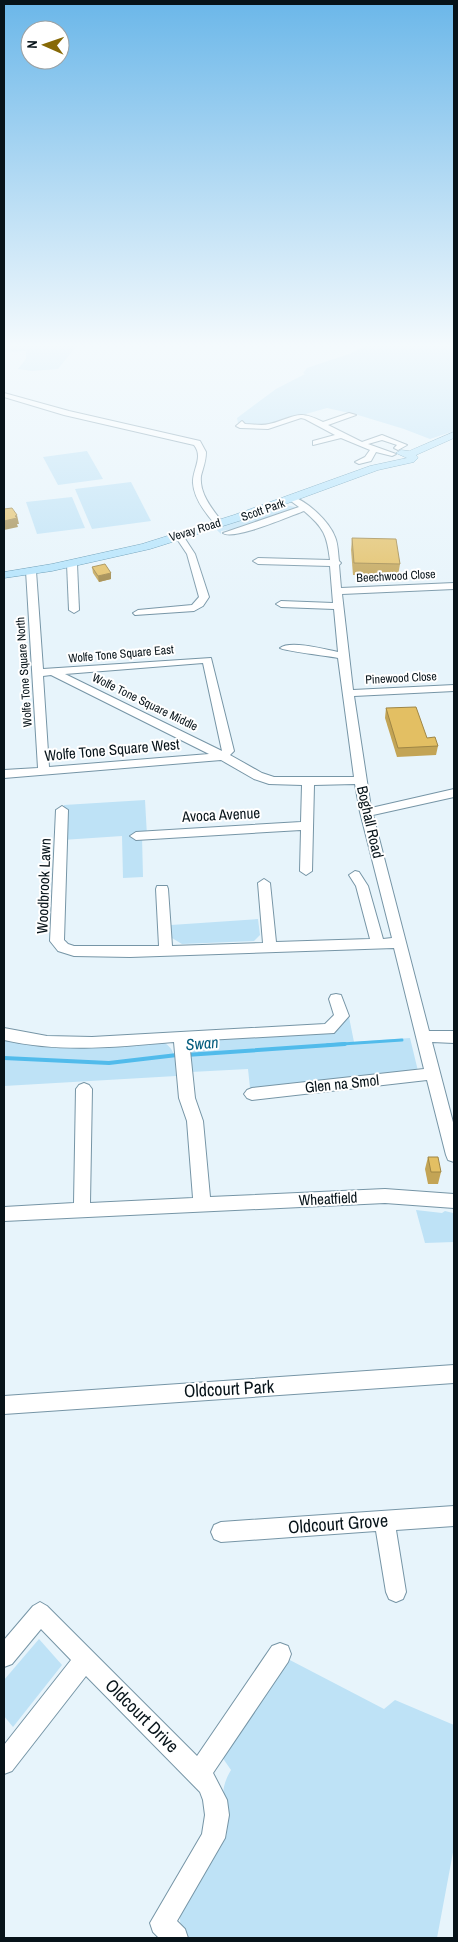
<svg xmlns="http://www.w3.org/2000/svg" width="458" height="1942" font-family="'Archivo Narrow',sans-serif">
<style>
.green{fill:#bee2f6}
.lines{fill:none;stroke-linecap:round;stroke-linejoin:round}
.stream-far1{stroke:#51bbeb;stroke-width:3}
.stream{stroke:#51bbeb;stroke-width:4}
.minor-casing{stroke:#7695a6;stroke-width:2}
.major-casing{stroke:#558eab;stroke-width:1}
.minor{fill:#fff;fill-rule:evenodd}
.major{fill:#b2e3fc;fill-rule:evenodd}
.wall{fill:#c3a455}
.shaded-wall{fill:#9f8645}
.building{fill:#e3bf63;stroke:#9f8645}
.labels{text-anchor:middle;stroke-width:4;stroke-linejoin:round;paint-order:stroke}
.far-street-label{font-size:12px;fill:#071319;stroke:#fff}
.street-label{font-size:15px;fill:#071319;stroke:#fff}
.water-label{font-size:16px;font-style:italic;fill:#035c7d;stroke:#fff}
.near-street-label{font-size:18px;fill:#071319;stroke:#fff}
</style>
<rect width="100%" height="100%" fill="#e7f4fb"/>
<g class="green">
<polygon points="4,344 80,344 77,345 58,369 32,371 18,369 26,359 26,351 4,352"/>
<polygon points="369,344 454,344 454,407 452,407 454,408 454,431 430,439 404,429 358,415 327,408 263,426 238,423 237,418 276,389 305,374 303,373 307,368 349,354"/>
<polygon points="87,451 103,479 58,485 43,457"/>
<polygon points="131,482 151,521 92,529 75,489"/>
<polygon points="72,497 85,528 37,534 26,502"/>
<polygon points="285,505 295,507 297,509 234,529 221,531 221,534 214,527"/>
<polygon points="145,800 147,836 142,836 143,877 123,878 122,836 62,840 64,805"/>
<polygon points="258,919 260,935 254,941 182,944 172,938 171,925"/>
<polygon points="349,1017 354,1042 410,1038 418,1071 250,1088 248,1069 191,1072 189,1046 195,1042 326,1031"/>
<path d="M4,1039L18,1042H162C177,1048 175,1062 176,1076L4,1086Z"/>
<polygon points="416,1210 442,1213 445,1211 453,1213 454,1242 425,1243"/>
<polygon points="39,1639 62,1665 13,1727 4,1716 4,1680"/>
<path d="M286,1658L384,1709L395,1700L454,1725V1847L437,1938H187C179,1927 178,1917 183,1904L226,1837C233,1808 213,1800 231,1770L222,1757Z"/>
</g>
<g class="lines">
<polyline class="stream-far1" points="327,1045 402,1040"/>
<g class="stream">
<polyline points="186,1055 345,1044"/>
<polyline points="4,1058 109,1063 177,1055"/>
</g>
<defs>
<g id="minor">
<path d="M4,393L69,411L200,441L206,452C206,461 203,468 201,476C199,494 213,510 223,523L216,525C206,514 194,499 193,483C192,470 204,457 194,445L64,415L4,397Z"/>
<path d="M349,413L356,415L328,425L362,442L382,435L407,445L398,450L394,448L397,445L382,440L368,444L396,454L392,456L376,452L371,461L359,464L355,462L365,457L370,450L341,438L313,445V441L335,435L305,419L301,418L268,429L240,428L236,426L242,421L245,424C253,424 262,426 269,424C295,418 296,408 323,422Z"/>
<path d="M292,496C308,502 329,521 335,537C338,544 338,553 339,561L341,563L339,565L341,588L454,583V589L342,594L353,690L454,685V691L354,696L371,808L454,789V797L373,815L429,1031H454V1043L432,1042L454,1126V1162L448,1160L446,1155L427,1080L252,1100L247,1098L244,1094L247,1090L252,1088L424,1069L394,948L130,957L74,956L58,951L50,941L56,810L62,806L68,810L64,940L68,944L74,946H159L156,889L157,886H167L168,889L172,946L263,943L258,883L264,879L270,883L276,942L370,939L356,886L349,875L355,871L359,872L368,886L383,939L392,938L360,812L355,784L314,785L312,871L306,875L300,871L301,830L136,840L130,836L136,832L301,822L302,785L269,784L254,779L221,760L4,778V770L38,768L26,571L31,568L36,571L43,669L211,658L234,751L230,755L262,773L274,777H354L338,658C329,656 284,651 280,648C290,640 324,649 338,652L334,609L281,607L276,604L281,601L333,603L330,566L258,564L253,561L258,558L330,560C327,535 324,528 304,511C290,516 233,541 223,533L299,507L288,499ZM203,663L222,751L65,674ZM51,675L209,754L49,767L43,676Z"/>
<polygon points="179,533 182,534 195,554 209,597 203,606 194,611 135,615 133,613 138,610 192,605 199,597 187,554 175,536"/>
<polygon points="72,561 77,564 79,610 74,613 69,610 67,564"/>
<path d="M336,994L341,995L349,1016L334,1033L189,1041L195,1098L203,1121L210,1197L385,1189L454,1194V1208L385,1203L4,1221V1207L74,1203L76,1089L79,1085L84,1083L89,1085L92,1089L90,1203L193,1198L187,1121L179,1098L174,1042C117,1047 61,1053 4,1040V1028L47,1036L92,1037L325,1024L334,1015L329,999L331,995Z"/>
<polygon points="454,1365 454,1383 4,1414 4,1396"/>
<polygon points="454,1506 454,1526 396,1530 406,1592 403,1599 396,1602 389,1599 386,1592 376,1531 221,1542 214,1539 211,1532 214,1525 221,1522"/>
<polygon points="40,1602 47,1606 197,1756 272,1646 280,1643 288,1646 291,1654 288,1662 213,1773 227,1800 229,1815 225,1838 177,1921 185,1929 188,1938 159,1938 153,1932 150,1923 202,1834 205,1815 203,1800 200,1792 86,1676 12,1771 4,1774 4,1745 71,1660 41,1629 12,1664 4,1667 4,1640 33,1606"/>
</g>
<polygon id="major" points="454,432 454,438 416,455 418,458 414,462 378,470 242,520 150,549 52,571 4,578 4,572 52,564 142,544 234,515 370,466 407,458 396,453 401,450 409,451"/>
</defs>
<use href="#minor" class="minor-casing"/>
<use href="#major" class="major-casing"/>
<use href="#minor" class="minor"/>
<use href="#major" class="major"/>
</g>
<g class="wall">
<polygon points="352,538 400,564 398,576 353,575 351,550"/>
<polygon points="92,567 111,573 111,579 99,582 93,573"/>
<polygon points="386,708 438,746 436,755 397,757 385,718"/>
<polygon points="428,1157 441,1172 438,1184 428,1184 425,1169"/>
</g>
<g class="shaded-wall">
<polygon points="17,515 19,524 17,524 18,527 4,530 4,521"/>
<polygon points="111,573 111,579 99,582 98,576"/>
</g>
<g class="building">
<polygon points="12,508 17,515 15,516 17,518 4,521 4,509"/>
<polygon points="352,538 396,539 400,564 354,563"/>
<polygon points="105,564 111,573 98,576 92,567"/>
<polygon points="416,707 427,738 435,737 438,746 398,748 386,708"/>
<polygon points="428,1157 438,1157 441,1172 431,1172"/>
</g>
<linearGradient id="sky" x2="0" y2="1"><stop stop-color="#6bb7e9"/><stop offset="0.56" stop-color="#f4fafd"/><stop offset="1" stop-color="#f4fafd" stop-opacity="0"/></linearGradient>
<rect width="458" height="616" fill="url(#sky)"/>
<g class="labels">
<g class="far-street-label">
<text transform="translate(263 510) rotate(-19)" y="4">Scott Park</text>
<text transform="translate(195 530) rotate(-17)" y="4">Vevay Road</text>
<text transform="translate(396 576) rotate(-3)" y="4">Beechwood Close</text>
<text transform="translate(121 654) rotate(-5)" y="4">Wolfe Tone Square East</text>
<text transform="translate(24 672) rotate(-94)" y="4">Wolfe Tone Square North</text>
<text transform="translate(401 678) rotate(-3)" y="4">Pinewood Close</text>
<text transform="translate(145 702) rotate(26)" y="4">Wolfe Tone Square Middle</text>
</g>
<g class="street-label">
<text transform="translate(112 750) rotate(-5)" y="5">Wolfe Tone Square West</text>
<text transform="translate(221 815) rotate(-3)" y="5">Avoca Avenue</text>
<text transform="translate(370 822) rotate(77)" y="5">Boghall Road</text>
<text transform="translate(44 886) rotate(-88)" y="5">Woodbrook Lawn</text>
<text transform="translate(342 1084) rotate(-6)" y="5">Glen na Smol</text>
<text transform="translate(328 1199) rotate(-3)" y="5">Wheatfield</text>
</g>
<g class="water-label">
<text transform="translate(202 1043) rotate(-4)" y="6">Swan</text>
</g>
<g class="near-street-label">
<text transform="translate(229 1389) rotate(-3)" y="6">Oldcourt Park</text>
<text transform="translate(338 1524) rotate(-4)" y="6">Oldcourt Grove</text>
<text transform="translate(142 1716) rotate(45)" y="6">Oldcourt Drive</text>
</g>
</g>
<rect width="458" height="1942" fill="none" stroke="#071319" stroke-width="10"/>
<g transform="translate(45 45) rotate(272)"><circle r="24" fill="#ffffff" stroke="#9ca1a3"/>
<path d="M0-4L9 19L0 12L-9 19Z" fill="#876906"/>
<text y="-8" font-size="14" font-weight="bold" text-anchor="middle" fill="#071319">N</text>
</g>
</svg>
